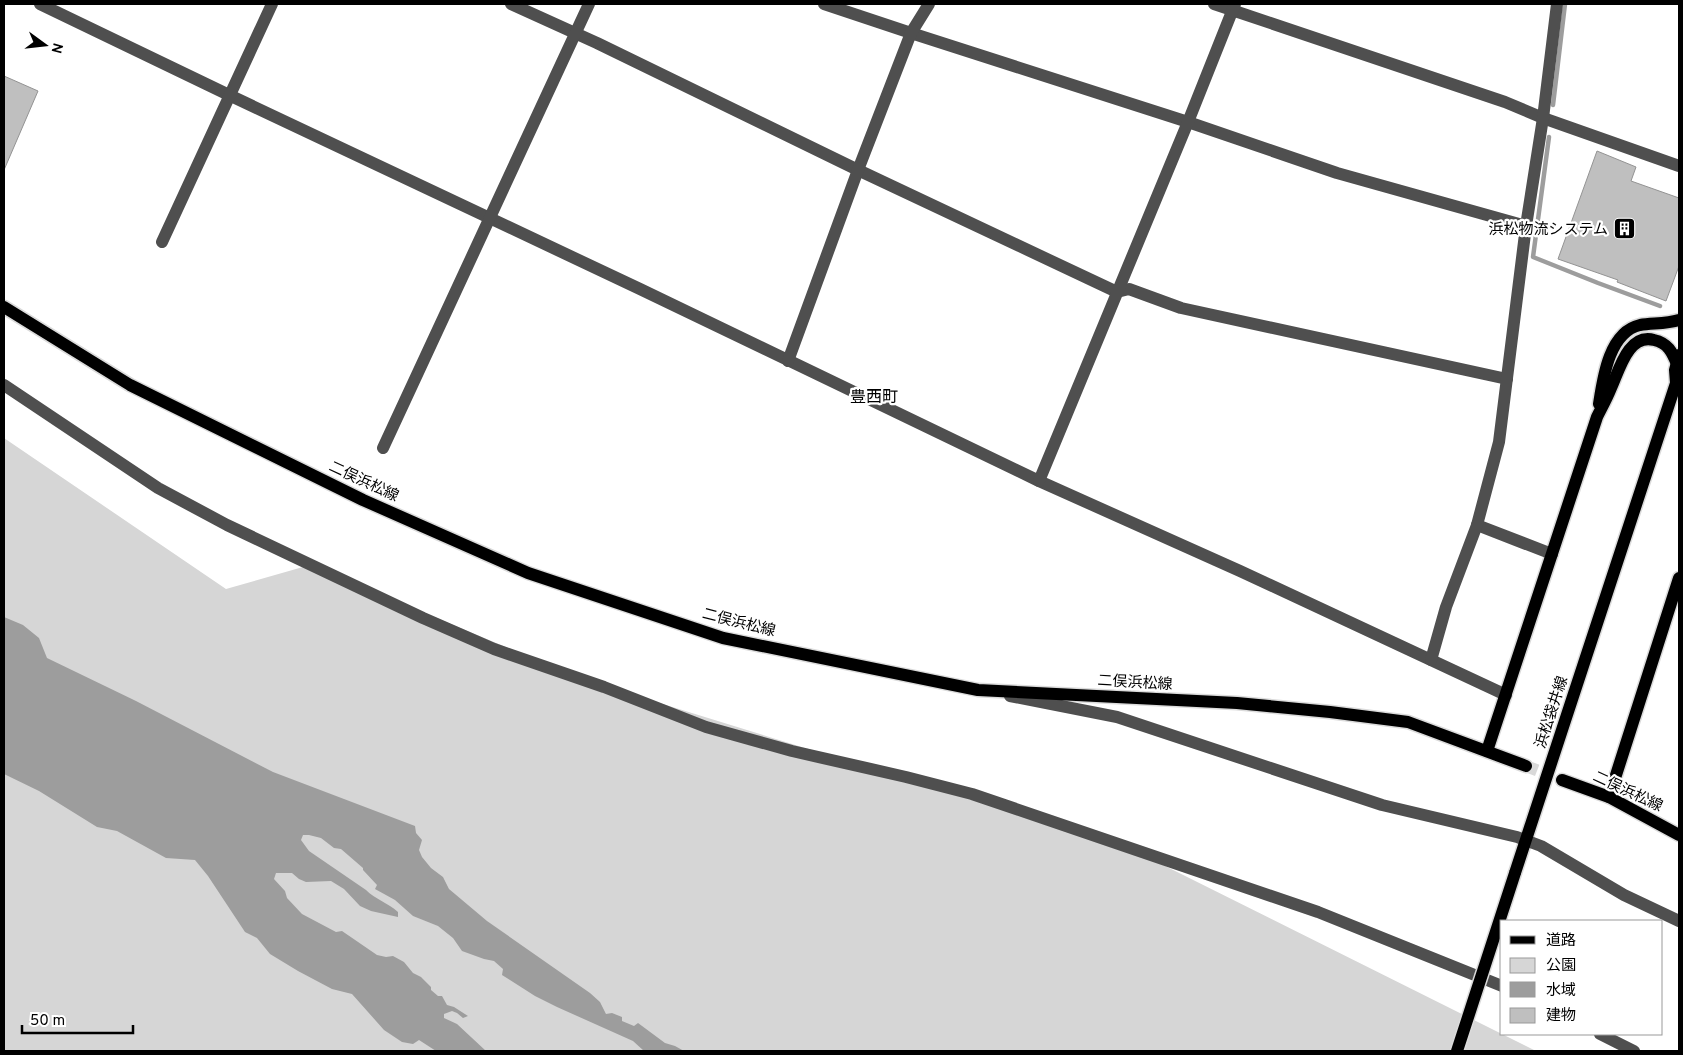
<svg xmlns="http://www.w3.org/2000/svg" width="1683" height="1055" font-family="Overpass,'Noto Sans JP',sans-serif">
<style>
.green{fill:#d6d6d6}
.water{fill:#9d9d9d}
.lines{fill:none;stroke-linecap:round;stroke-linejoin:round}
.stream{stroke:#9d9d9d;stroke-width:4.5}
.building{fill:#bfbfbf;stroke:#939393}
.major-tunnel{stroke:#d9d9d9;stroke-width:12;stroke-dasharray:12 6;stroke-linecap:butt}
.major-casing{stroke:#dbdbdb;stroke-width:15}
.minor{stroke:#4f4f4f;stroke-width:12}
.major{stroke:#000;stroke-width:12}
.major-bridge-casing{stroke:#dbdbdb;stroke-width:15;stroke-linecap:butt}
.major-bridge{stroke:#000;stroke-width:12}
.labels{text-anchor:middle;stroke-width:4.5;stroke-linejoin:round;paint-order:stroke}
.poi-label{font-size:15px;fill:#000;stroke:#fff;text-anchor:end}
.street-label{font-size:15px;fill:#000;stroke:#fff}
.neighbourhood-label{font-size:16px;fill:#000;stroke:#fff}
</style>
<rect width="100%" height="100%" fill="#fff"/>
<polygon class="green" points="4,438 226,589 310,565 585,680 1129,848 1536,1051 4,1051"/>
<path class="water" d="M4,617L23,625L39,638L47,658L136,701L273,772L415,826L416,833L422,840L419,850L422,857L431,868L443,877L449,889L487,921L590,993L600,1002L606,1014L612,1013L622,1017V1021L634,1026L638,1023L665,1043L675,1046L684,1051H644L633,1041L557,1007L535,996L502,975L503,969L494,961L484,959L462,951L453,938L438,926L413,916L395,900L375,889L377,885L363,870V868L341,849L334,848L321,838L309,835H303L301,840L309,851L366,890C375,899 388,903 398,912V917L371,911L360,906L344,889L331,881L306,882L299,879L292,873H276L274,879L285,891L287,898L302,914L336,932L342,931L377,955L386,957L393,956L404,962L413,973L421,977L431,987V990L438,996H442L447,1005L454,1007L468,1016L463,1018L457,1013L452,1011L444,1014V1018L457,1024L486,1051H436L419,1040L413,1044L402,1042L384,1030L352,994L332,989L298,971L270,954L257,938L245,932L208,876L195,860L166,858L117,831L97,827L39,791L4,774Z"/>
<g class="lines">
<g class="stream">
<polyline points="1553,105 1565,4"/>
<polyline points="1549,137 1533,257 1598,283 1660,306"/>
</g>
</g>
<g class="building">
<polygon points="4,76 38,91 4,170"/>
<polygon points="1597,151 1636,167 1631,181 1679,198 1679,266 1666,301 1617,282 1618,280 1558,259"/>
</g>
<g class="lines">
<polyline class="major-tunnel" points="1526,766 1562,780"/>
<defs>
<g id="major">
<polyline points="4,307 130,385 363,500 528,573 723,638 978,690 1237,703 1330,712 1408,722 1526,766"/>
<path d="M1599,404C1603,378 1609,332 1640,325C1653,323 1666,324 1679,320"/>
<path d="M1487,751L1597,417C1602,407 1607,398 1611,388C1619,371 1628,333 1654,340C1668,343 1672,352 1677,364"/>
<polyline points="1562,780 1609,797 1679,835"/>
<polyline points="1609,797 1679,578"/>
<polyline points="1515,873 1676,383 1675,370 1679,355"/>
</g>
</defs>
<use href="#major" class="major-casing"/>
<g class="minor">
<polyline points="40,4 229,95 640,289 1039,481 1240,571 1506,695"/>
<polyline points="511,4 597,43 858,170 1117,292 1129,289 1181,308 1507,379"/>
<polyline points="824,4 911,33 1188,122 1337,173 1526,226"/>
<polyline points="1214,4 1505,102 1543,118 1679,166"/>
<polyline points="162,242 272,4"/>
<polyline points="788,361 858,170 911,33 929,4"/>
<polyline points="4,385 158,488 227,525 423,618 494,649 604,687 706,727 792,751 906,777 972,794 1318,912 1502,986"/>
<polyline points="383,448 589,4"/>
<polyline points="1039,481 1188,122 1235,4"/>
<polyline points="1477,525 1552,554"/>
<polyline points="1431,660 1446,607 1477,525 1499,442 1526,226 1543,118 1557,4"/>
<polyline points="1010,696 1117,717 1382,805 1517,837 1541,846 1624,895 1679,921"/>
<polyline points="1600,1034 1634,1051"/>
</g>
<use href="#major" class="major"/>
<defs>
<polyline id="major-bridge" points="1457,1051 1515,873"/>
</defs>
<use href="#major-bridge" class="major-bridge-casing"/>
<use href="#major-bridge" class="major-bridge"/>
</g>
<defs>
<symbol id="building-square" viewBox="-11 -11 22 22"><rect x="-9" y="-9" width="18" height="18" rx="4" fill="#000" stroke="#fff"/><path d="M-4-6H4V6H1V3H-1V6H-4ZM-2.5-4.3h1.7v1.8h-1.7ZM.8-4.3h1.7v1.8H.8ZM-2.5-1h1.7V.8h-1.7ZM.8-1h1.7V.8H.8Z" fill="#fff"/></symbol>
</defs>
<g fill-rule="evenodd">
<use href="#building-square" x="1612" y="216" width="25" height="25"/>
</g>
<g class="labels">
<g class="poi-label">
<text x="1608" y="234">浜松物流システム</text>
</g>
<g class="street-label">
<text transform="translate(364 481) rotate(25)" y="5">二俣浜松線</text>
<text transform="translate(739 622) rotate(14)" y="5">二俣浜松線</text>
<text transform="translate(1135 682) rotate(3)" y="5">二俣浜松線</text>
<text transform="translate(1551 712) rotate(-72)" y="5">浜松袋井線</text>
<text transform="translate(1628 791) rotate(25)" y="5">二俣浜松線</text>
</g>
<g class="neighbourhood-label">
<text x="874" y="402">豊西町</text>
</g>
</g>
<rect width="1683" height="1055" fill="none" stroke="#000000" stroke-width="10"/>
<rect x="1500" y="920" width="162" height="115" fill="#ffffff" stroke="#999999"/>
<rect x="1510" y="936" width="25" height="8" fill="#000000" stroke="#999999"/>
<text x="1546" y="945" font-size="15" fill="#000000">道路</text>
<rect x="1510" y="958" width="25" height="15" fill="#d6d6d6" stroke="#999999"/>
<text x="1546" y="970" font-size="15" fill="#000000">公園</text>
<rect x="1510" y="982" width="25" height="15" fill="#9d9d9d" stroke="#999999"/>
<text x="1546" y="995" font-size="15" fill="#000000">水域</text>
<rect x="1510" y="1008" width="25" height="15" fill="#bfbfbf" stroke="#999999"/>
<text x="1546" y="1020" font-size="15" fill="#000000">建物</text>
<g transform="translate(45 45) rotate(105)" stroke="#ffffff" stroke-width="4" paint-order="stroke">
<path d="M0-4L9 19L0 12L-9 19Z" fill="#000000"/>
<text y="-8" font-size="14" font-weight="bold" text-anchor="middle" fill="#000000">N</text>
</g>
<path d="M22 1025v8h111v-8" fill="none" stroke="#000000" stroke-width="2.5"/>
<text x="30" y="1025" font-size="15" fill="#000000" stroke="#ffffff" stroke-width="4" paint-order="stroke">50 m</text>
</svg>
